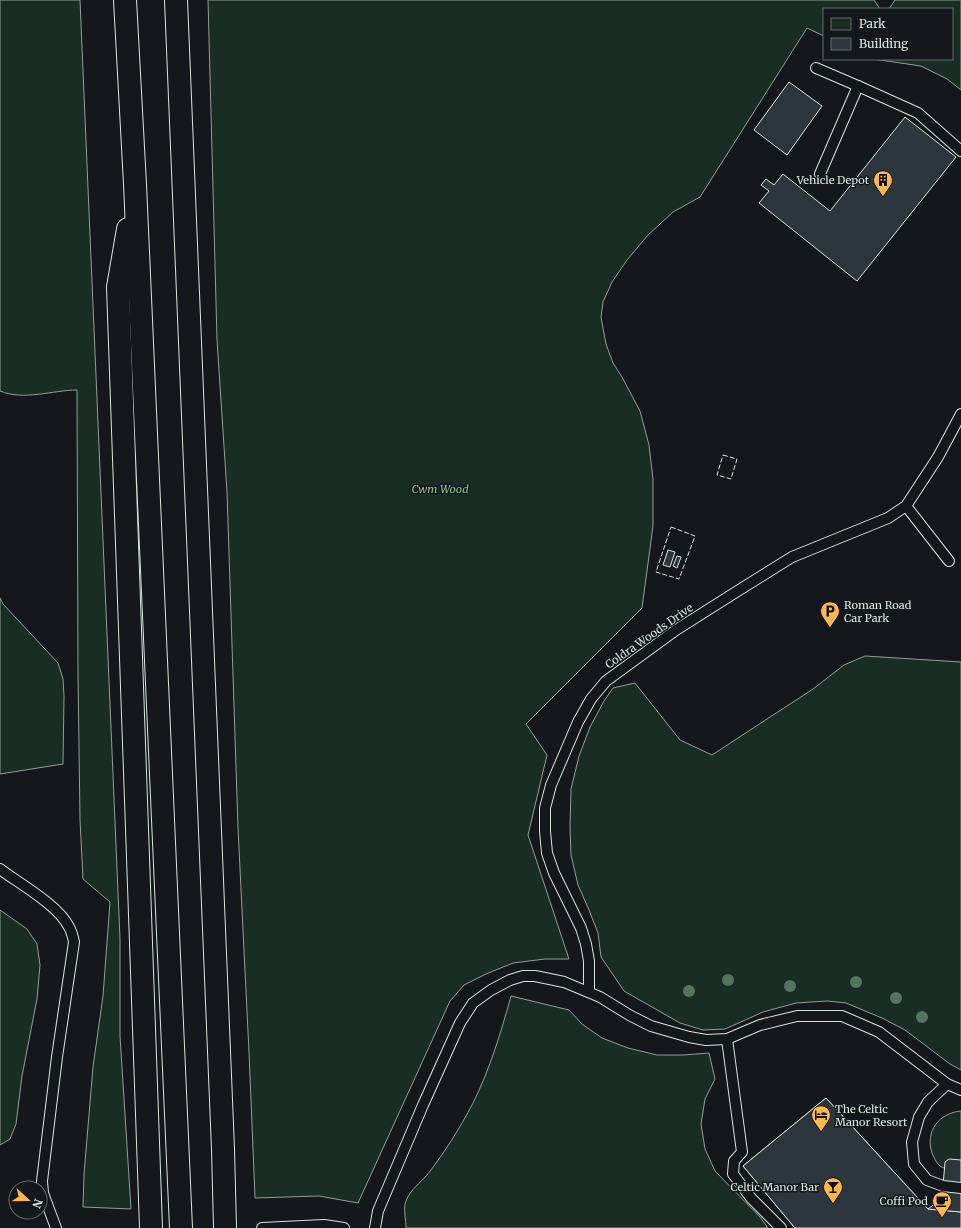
<svg xmlns="http://www.w3.org/2000/svg" width="961" height="1228" font-family="Merriweather,serif">
<style>
.green{fill:#1a2d24;stroke:#939e99}
.building{fill:#2c363c;stroke:#d8e6dc}
.lines{fill:none;stroke-linecap:round;stroke-linejoin:round}
.lane-casing{stroke:#d8e6dc;stroke-width:12}
.highway-casing{stroke:#d8e6dc;stroke-width:24}
.lane{stroke:#14181c;stroke-width:10}
.highway{stroke:#14181c;stroke-width:22}
.fence{stroke:#d8e6dc;stroke-width:1;stroke-dasharray:5 2;stroke-linecap:butt}
.tree{fill:#55745f}
.labels{text-anchor:middle;stroke-width:3;stroke-linejoin:round;paint-order:stroke}
.poi-label{font-size:11px;fill:#d8e6dc;stroke:#14181c;text-anchor:end}
.park-label{font-size:11px;font-style:italic;fill:#8ac095;stroke:#14181c}
.street-label{font-size:11px;fill:#d8e6dc;stroke:#14181c}
</style>
<rect width="100%" height="100%" fill="#14181c"/>
<g class="green">
<path d="M0,0H80L120,939V1036L131,1209L83,1207L84,1174L93,1067L103,996L110,902L83,879L80,820L78,674L77,390C53,390 24,401 0,391Z"/>
<polygon points="208,0 874,0 880,9 824,9 824,36 807,28 700,197 673,212 648,235 627,260 612,282 603,302 601,317 606,344 613,363 622,377 640,411 649,445 653,479 653,526 642,608 526,724 547,755 528,835 569,959 545,959 513,963 486,974 464,985 450,1001 358,1203 319,1196 255,1198 249,1052 238,828 227,492 217,340"/>
<polygon points="895,0 961,0 961,90 947,79 921,66 873,59 952,59 952,9 889,9"/>
<polygon points="0,598 3,604 58,663 63,679 64,696 63,764 0,774"/>
<polygon points="865,656 961,662 961,1070 950,1064 905,1030 882,1018 846,1003 827,1001 796,1003 763,1012 725,1029 703,1030 680,1023 624,991 601,957 598,933 589,910 578,885 571,855 570,827 571,789 579,756 590,727 604,701 613,688 635,683 680,740 712,755 813,689 844,665"/>
<polygon points="0,910 27,929 37,944 40,965 37,999 22,1076 16,1124 10,1139 0,1145"/>
<path d="M511,996L569,1010L582,1024L602,1038L628,1048L657,1055H683L709,1053L715,1079L705,1099L701,1124L705,1149L715,1171L760,1217L768,1228H406C406,1220 403,1208 406,1201C410,1190 420,1183 427,1175C445,1152 460,1128 473,1103C490,1069 501,1032 511,996Z"/>
<path d="M961,1111V1172C954,1170 946,1170 940,1166C936,1163 934,1157 932,1153C925,1131 939,1113 961,1111Z"/>
</g>
<g class="building">
<polygon points="789,82 822,106 787,155 754,130"/>
<polygon points="905,117 956,157 857,281 759,203 769,191 761,185 766,179 774,185 783,174 830,211"/>
<polygon points="668,550 675,552 670,567 663,565"/>
<polygon points="677,556 681,557 677,568 673,566"/>
<polygon points="826,1098 928,1209 961,1212 961,1228 795,1228 743,1166"/>
<polygon points="826,1098 928,1209 961,1212 961,1228 795,1228 743,1166"/>
<polygon points="949,1159 961,1160 961,1212 928,1209 942,1198 945,1162"/>
</g>
<g class="lines">
<defs>
<g id="lane">
<polyline points="816,68 858,86"/>
<polyline points="820,174 858,86 918,113 961,151"/>
<polyline points="906,506 949,561"/>
<path d="M0,869C20,884 58,905 69,927C72,932 73,937 74,942L57,1057L42,1181L43,1193L56,1228"/>
<polyline points="589,992 589,961 586,944 581,928 554,873 547,853 545,831 545,808 551,785 578,722 591,699 606,681 676,630 736,592 792,557 888,518 906,506 938,457 961,414"/>
<polyline points="727,1039 742,1152 734,1161 733,1174 751,1198 781,1228"/>
<polyline points="947,1084 928,1102 919,1117 912,1142 914,1164 927,1180 943,1186 961,1188"/>
<polyline points="262,1228 324,1225 344,1228"/>
<polyline points="375,1228 378,1211 423,1105 460,1023 473,1003 491,990 510,980 523,976 535,976 564,982 600,997 631,1016 651,1026 689,1037 706,1040 727,1039 760,1025 797,1016 842,1016 879,1032 947,1084 961,1090"/>
</g>
<g id="highway">
<polyline points="125,0 135,184 181,1228"/>
<polyline points="176,0 223,1149 225,1228"/>
<polyline points="128,229 118,287 151,1228"/>
</g>
</defs>
<use href="#lane" class="lane-casing"/>
<use href="#highway" class="highway-casing"/>
<use href="#lane" class="lane"/>
<use href="#highway" class="highway"/>
<g class="fence">
<polygon points="723,455 737,459 731,479 717,475"/>
<polygon points="671,527 695,536 679,579 656,572"/>
</g>
</g>
<g class="tree">
<circle cx="728" cy="980" r="6"/>
<circle cx="856" cy="982" r="6"/>
<circle cx="790" cy="986" r="6"/>
<circle cx="689" cy="991" r="6"/>
<circle cx="896" cy="998" r="6"/>
<circle cx="922" cy="1017" r="6"/>
</g>
<defs>
<symbol id="building-pin" viewBox="-11 -11 22 30"><path d="M0 17L-7.5 6A9.5 9.5 0 1 1 7.5 6Z" fill="#ffb74d" stroke="#14181c"/><path d="M-4-6H4V6H1V3H-1V6H-4ZM-2.5-4.3h1.7v1.8h-1.7ZM.8-4.3h1.7v1.8H.8ZM-2.5-1h1.7V.8h-1.7ZM.8-1h1.7V.8H.8Z" fill="#111"/></symbol>
<symbol id="parking-pin" viewBox="-11 -11 22 30"><path d="M0 17L-7.5 6A9.5 9.5 0 1 1 7.5 6Z" fill="#ffb74d" stroke="#14181c"/><path d="M-3.5-5.5H1a3.5 3.5 0 0 1 0 7H-1V5.5H-3.5ZM-1-3.4V-.6H.8a1.4 1.4 0 0 0 0-2.8Z" fill="#111"/></symbol>
<symbol id="hotel-pin" viewBox="-11 -11 22 30"><path d="M0 17L-7.5 6A9.5 9.5 0 1 1 7.5 6Z" fill="#ffb74d" stroke="#14181c"/><path d="M-6-4.5h1.5V1H6V5H4.5V3h-9V5H-6ZM-4 0a1.8 1.8 0 1 1 3.6 0ZM.5 0V-2.5h3Q6-2.5 6 0Z" fill="#111"/></symbol>
<symbol id="bar-pin" viewBox="-11 -11 22 30"><path d="M0 17L-7.5 6A9.5 9.5 0 1 1 7.5 6Z" fill="#ffb74d" stroke="#14181c"/><path d="M-6-5H6L.8 .8V4.5H3.5V6h-7V4.5H-.8V.8Z" fill="#111"/></symbol>
<symbol id="cafe-pin" viewBox="-11 -11 22 30"><path d="M0 17L-7.5 6A9.5 9.5 0 1 1 7.5 6Z" fill="#ffb74d" stroke="#14181c"/><path d="M-5.5-4.5H6V0H3Q3 3.5 0 3.5H-2.5Q-5.5 3.5-5.5 0ZM3-3.2v2h1.7v-2ZM-6 4.5H4V6H-6Z" fill="#111"/></symbol>
</defs>
<g fill-rule="evenodd">
<use href="#building-pin" x="872" y="169" width="22" height="30"/>
<use href="#parking-pin" x="819" y="600" width="22" height="30"/>
<use href="#hotel-pin" x="810" y="1104" width="22" height="30"/>
<use href="#bar-pin" x="822" y="1176" width="22" height="30"/>
<use href="#cafe-pin" x="931" y="1190" width="22" height="30"/>
</g>
<g class="labels">
<g class="poi-label">
<text x="869" y="184">Vehicle Depot</text>
<text x="844" y="609" text-anchor="start">Roman Road<tspan x="844" dy="13">Car Park</tspan></text>
<text x="835" y="1113" text-anchor="start">The Celtic<tspan x="835" dy="13">Manor Resort</tspan></text>
<text x="819" y="1191">Celtic Manor Bar</text>
<text x="928" y="1205">Coffi Pod</text>
</g>
<g class="park-label">
<text x="440" y="493">Cwm Wood</text>
</g>
<g class="street-label">
<text transform="translate(649 636) rotate(-35)" y="4">Coldra Woods Drive</text>
</g>
</g>
<rect x="823" y="8" width="130" height="52" fill="#14181c" stroke="#626a69"/>
<rect x="831" y="18" width="20" height="12" fill="#1a2d24" stroke="#626a69"/>
<text x="859" y="28" font-size="12" fill="#d8e6dc">Park</text>
<rect x="831" y="38" width="20" height="12" fill="#2c363c" stroke="#626a69"/>
<text x="859" y="48" font-size="12" fill="#d8e6dc">Building</text>
<g transform="translate(28 1200) rotate(111)"><circle r="19" fill="#14181c" stroke="#626a69"/>
<path d="M0-3L7 15L0 10L-7 15Z" fill="#ffb74d"/>
<text y="-6" font-size="11" font-weight="bold" text-anchor="middle" fill="#d8e6dc">N</text>
</g>
</svg>
